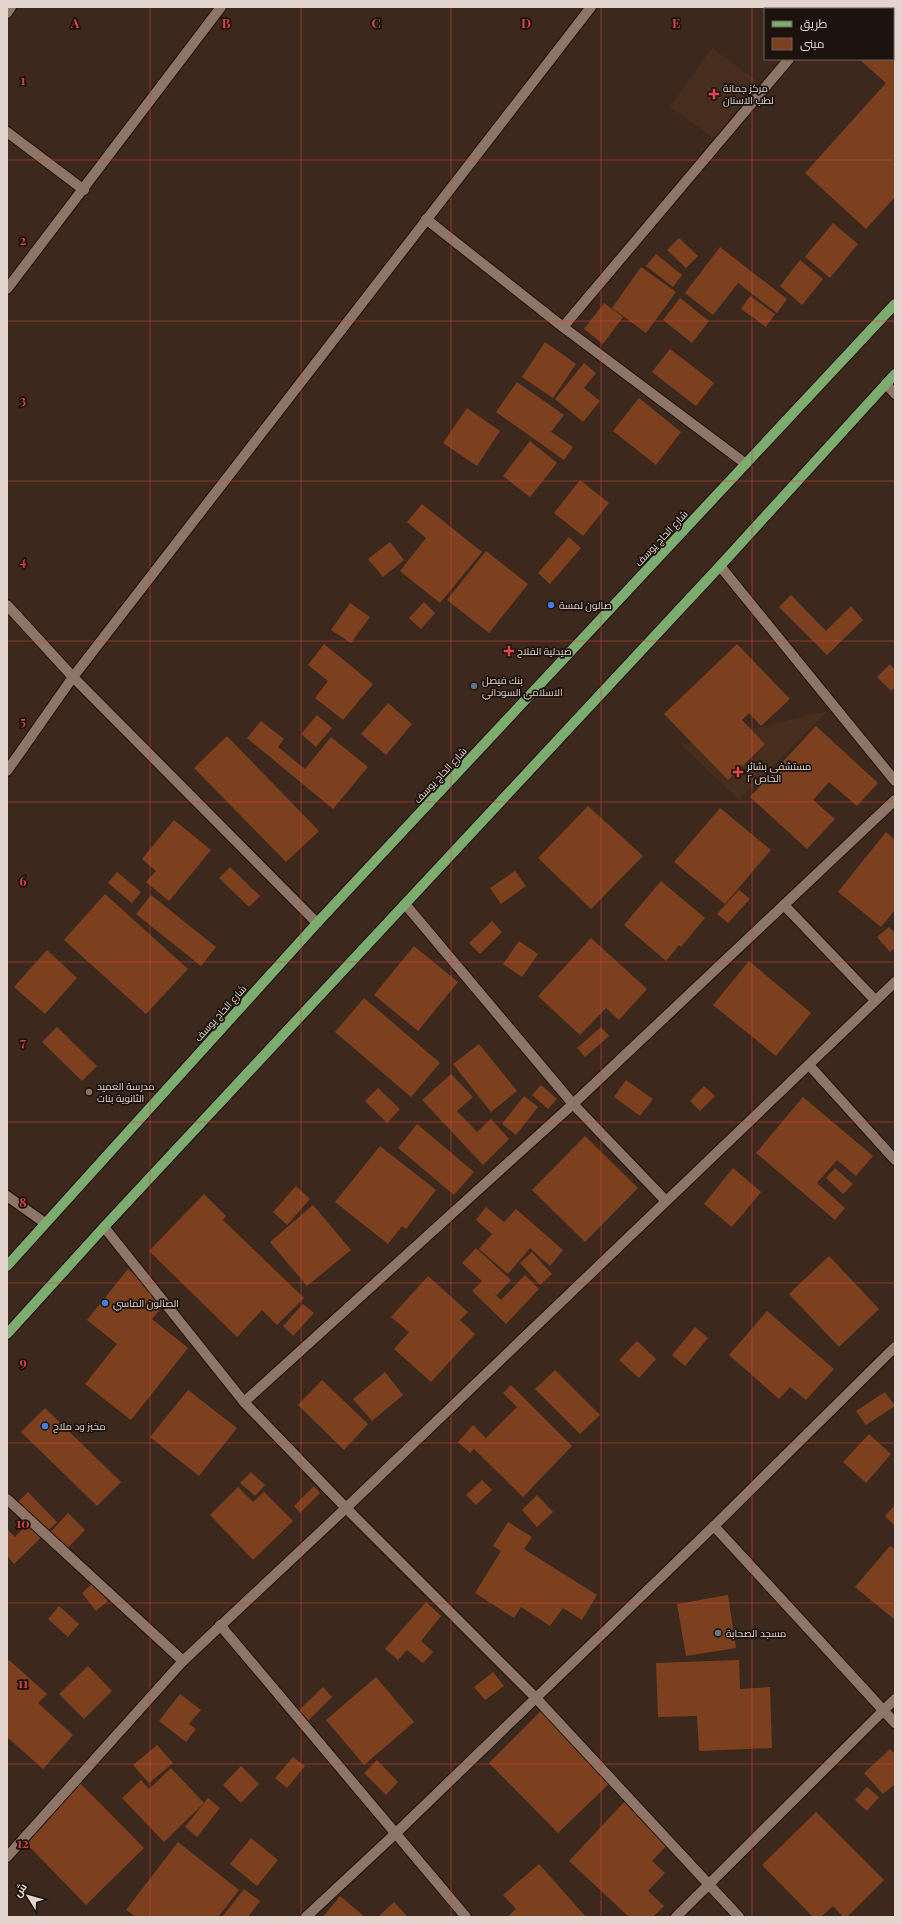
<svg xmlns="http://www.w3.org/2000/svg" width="902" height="1924" font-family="'Playfair Display',Cairo,serif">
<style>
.built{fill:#472d1d}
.building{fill:#7d401e}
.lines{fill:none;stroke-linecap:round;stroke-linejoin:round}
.minor-casing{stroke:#231006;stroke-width:12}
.major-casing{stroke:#231006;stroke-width:12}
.minor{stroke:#8d7567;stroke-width:10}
.major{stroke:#7cac70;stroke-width:10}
.grid{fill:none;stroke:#d84241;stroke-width:1;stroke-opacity:0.55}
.health-dot{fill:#e0444e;stroke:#1d130e;stroke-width:1.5}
.shop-dot{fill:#3f7fe0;stroke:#1d130e;stroke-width:1.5}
.service-dot{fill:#5c6f8a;stroke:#1d130e;stroke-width:1.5}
.education-dot{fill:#8d6e63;stroke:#1d130e;stroke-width:1.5}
.worship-dot{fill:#6b7280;stroke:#1d130e;stroke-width:1.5}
.labels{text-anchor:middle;stroke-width:3.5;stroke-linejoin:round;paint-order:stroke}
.poi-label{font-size:10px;fill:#e3d5ce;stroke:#1d130e;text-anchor:start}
.street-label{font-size:10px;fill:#e3d5ce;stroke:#1d130e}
.grid-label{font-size:13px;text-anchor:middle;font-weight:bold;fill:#d84241;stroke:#1d130e;stroke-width:3.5;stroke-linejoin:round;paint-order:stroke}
</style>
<rect width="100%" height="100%" fill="#3c281c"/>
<g class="built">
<polygon points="712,48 757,81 715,139 670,107"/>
<polygon points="828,711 739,800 681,745"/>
</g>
<g class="building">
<polygon points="893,49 895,51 895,197 866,229 805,173 886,83 859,59 893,59"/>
<polygon points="833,223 858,244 830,278 805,257"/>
<polygon points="679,238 698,256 686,268 667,250"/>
<polygon points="720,247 787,299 777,313 738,283 713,315 685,293"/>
<polygon points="656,254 682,275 673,287 646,266"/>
<polygon points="800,260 823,279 802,305 780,286"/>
<polygon points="641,267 676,292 646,333 612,308"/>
<polygon points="750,296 775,314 766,327 741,309"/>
<polygon points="680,298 709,321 692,343 663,320"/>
<polygon points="604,303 623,317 603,344 584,329"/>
<polygon points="545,342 576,364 553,398 522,377"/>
<polygon points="670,349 714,383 696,406 652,372"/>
<polygon points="584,363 596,373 584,388 600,401 583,422 555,399"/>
<polygon points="517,382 564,415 551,432 573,447 564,460 496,412"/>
<polygon points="639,398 681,432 656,465 613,431"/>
<polygon points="467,408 500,431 477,466 443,443"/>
<polygon points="530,441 557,463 530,497 503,476"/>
<polygon points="580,480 609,503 583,536 554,513"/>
<polygon points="422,504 482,552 440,603 400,571 426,538 407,522"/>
<polygon points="569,537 581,548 550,584 538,573"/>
<polygon points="390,542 404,560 383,577 368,559"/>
<polygon points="486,551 528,584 489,633 447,600"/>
<polygon points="791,595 826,631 851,606 863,620 827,655 779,607"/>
<polygon points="424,602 435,613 421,629 409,618"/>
<polygon points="350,603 370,617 351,643 331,630"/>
<polygon points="324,644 373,684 343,720 315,698 328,681 308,665"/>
<polygon points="737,644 790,699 761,726 749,713 742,720 765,744 728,780 664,714"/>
<polygon points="890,664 895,670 895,687 891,691 877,677"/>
<polygon points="388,703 412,724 386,755 361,734"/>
<polygon points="317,715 332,728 316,747 301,734"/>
<polygon points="261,721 284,739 278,747 305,769 331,737 368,767 333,809 247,738"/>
<polygon points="816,726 878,783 857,806 829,782 813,800 835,819 807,849 750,797"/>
<polygon points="227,736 319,831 286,862 194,768"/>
<polygon points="588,806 643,856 591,909 538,858"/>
<polygon points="720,808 771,850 725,904 674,862"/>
<polygon points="174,820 211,850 169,901 146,882 156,871 142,859"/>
<polygon points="886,832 895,840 895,912 894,911 881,927 838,892"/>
<polygon points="230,867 260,896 249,907 219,878"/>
<polygon points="515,871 526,886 501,904 490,888"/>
<polygon points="117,872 141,892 132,903 108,883"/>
<polygon points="661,881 705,918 681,947 679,945 666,961 624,925"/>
<polygon points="739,890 750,899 728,923 717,914"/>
<polygon points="105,894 188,969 146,1014 64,940"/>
<polygon points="151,895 216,947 201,966 136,914"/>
<polygon points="492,921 502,932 480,954 469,943"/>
<polygon points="889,927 895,933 895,948 890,952 877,937"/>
<polygon points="591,938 647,989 619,1020 606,1008 580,1035 538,996"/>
<polygon points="519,941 538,954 522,977 503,964"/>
<polygon points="414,946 458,982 418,1031 374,995"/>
<polygon points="47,950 77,978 45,1014 14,987"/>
<polygon points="749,961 811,1013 776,1056 713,1005"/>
<polygon points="364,998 440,1063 411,1097 335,1032"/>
<polygon points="57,1027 97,1066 82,1081 42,1042"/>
<polygon points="601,1027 609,1036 585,1057 577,1048"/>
<polygon points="479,1044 517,1091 491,1112 453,1064"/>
<polygon points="451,1074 473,1097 457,1111 477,1132 491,1119 509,1139 483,1165 422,1100"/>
<polygon points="626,1080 653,1099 640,1116 614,1097"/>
<polygon points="541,1085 557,1099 548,1109 532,1095"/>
<polygon points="704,1086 715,1096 700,1111 690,1101"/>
<polygon points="378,1088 400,1109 387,1123 365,1101"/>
<polygon points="524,1096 538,1107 516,1135 502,1124"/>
<polygon points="803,1097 873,1156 856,1176 837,1160 817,1183 845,1208 835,1220 756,1153"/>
<polygon points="417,1124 474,1172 454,1195 398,1148"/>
<polygon points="585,1136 638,1188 585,1242 532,1190"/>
<polygon points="380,1146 436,1190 406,1229 402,1226 388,1244 335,1202"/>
<polygon points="733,1168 761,1192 732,1227 704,1204"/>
<polygon points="835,1168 853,1184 843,1194 826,1178"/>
<polygon points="296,1186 310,1199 287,1225 273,1212"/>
<polygon points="204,1194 226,1216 223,1220 304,1298 277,1325 262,1310 237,1337 149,1251"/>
<polygon points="313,1205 351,1250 307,1286 270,1242"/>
<polygon points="486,1207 504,1222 516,1209 563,1250 550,1266 530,1248 508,1274 479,1249 492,1234 476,1220"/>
<polygon points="476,1248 511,1280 497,1295 493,1292 501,1300 525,1275 539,1289 506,1324 472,1291 482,1281 462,1263"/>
<polygon points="532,1252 552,1274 540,1285 520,1263"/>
<polygon points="829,1256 879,1309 839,1347 789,1294"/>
<polygon points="128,1269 167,1301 152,1319 188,1348 131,1420 85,1384 117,1344 87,1320"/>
<polygon points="428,1276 468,1312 460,1320 475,1334 431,1382 394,1349 409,1332 391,1317"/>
<polygon points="303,1304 314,1313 293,1336 283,1326"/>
<polygon points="767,1311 834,1369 806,1400 790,1387 779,1399 729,1355"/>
<polygon points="695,1327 708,1338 685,1366 672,1355"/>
<polygon points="637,1341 656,1359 639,1378 619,1360"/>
<polygon points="555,1370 600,1415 580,1434 535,1389"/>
<polygon points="385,1372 403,1395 372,1421 353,1399"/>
<polygon points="322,1380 368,1424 344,1450 298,1405"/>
<polygon points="511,1385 572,1446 523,1497 474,1449 470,1453 458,1442 473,1425 486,1438 517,1407 503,1393"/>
<polygon points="188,1390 237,1428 199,1476 150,1437"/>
<polygon points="885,1392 895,1406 866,1425 856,1411"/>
<polygon points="45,1408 121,1482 97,1506 21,1432"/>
<polygon points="869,1434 891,1454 866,1483 843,1462"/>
<polygon points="251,1472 265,1485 255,1496 240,1483"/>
<polygon points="482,1480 492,1490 476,1505 466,1495"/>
<polygon points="314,1486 320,1493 300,1513 294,1506"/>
<polygon points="238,1487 253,1502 264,1492 293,1521 253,1560 210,1515"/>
<polygon points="28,1492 57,1522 14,1564 7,1556 7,1529 15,1537 28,1523 13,1507"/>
<polygon points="537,1495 553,1512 537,1527 522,1510"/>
<polygon points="895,1505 895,1526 885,1516"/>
<polygon points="68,1513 85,1530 63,1553 46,1537"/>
<polygon points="508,1522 532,1537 524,1549 597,1595 582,1620 563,1608 550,1626 521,1607 514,1618 475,1593 501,1551 493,1546"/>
<polygon points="890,1546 895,1549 895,1620 855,1587"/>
<polygon points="93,1583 108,1601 96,1611 82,1593"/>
<polygon points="728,1595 736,1648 686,1656 677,1604"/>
<polygon points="426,1602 441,1616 421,1641 433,1652 423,1663 407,1650 398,1660 385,1649"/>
<polygon points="59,1606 79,1624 68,1637 48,1619"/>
<polygon points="9,1660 47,1694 38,1703 73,1735 43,1769 7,1737 7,1662"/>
<polygon points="739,1660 740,1689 770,1687 772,1748 699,1751 697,1716 658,1717 656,1663"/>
<polygon points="88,1666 112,1691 84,1719 59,1694"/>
<polygon points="493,1672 504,1686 485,1700 474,1687"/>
<polygon points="376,1677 414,1722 364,1765 326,1720"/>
<polygon points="323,1687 332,1697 307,1722 297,1712"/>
<polygon points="180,1694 201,1710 189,1724 196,1729 186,1742 159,1721"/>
<polygon points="542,1710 612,1781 558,1833 489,1763"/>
<polygon points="157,1745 173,1763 149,1783 133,1765"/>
<polygon points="890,1749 895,1754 895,1784 883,1794 864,1773"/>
<polygon points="293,1757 305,1766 287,1788 275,1778"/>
<polygon points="377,1760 398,1782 386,1795 364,1773"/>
<polygon points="241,1766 259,1784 241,1803 223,1785"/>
<polygon points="171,1768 204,1803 164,1842 122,1798 141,1780 149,1789"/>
<polygon points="77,1780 144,1848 86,1905 18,1835"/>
<polygon points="867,1787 879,1797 867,1811 855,1800"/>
<polygon points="208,1798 220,1808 197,1837 185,1827"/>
<polygon points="627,1799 671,1841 652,1861 665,1873 648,1891 664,1906 653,1917 629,1917 569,1861"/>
<polygon points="816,1812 884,1880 847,1917 843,1917 833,1906 821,1917 813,1917 762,1865"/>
<polygon points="251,1838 278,1860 257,1886 230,1864"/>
<polygon points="178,1842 239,1890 218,1917 136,1917 126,1910"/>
<polygon points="539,1864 586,1917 507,1917 516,1909 503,1895"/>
<polygon points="244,1889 260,1901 248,1917 222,1917"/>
<polygon points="340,1896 365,1917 323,1917"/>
<polygon points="394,1902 408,1917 378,1917"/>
</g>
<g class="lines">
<defs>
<g id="minor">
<polyline points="831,9 833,7"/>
<polyline points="7,13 11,7"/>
<polyline points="7,132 84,190"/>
<polyline points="426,219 563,327 746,464"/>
<polyline points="7,289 221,7"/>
<polyline points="563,327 789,59"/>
<polyline points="886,384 895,394"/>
<polyline points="720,566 895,781"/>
<polyline points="7,605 73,677 317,923"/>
<polyline points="7,771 73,677 591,7"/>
<polyline points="405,904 573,1104 666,1201"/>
<polyline points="784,905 875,1000"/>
<polyline points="809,1065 895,1160"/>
<polyline points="7,1196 45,1223"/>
<polyline points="104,1227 244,1402 346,1508 535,1697 739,1917"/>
<polyline points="244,1402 573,1104 895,800"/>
<polyline points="7,1499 183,1661"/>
<polyline points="714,1526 895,1723"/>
<polyline points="220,1625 466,1917"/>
<polyline points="7,1857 183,1661 346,1508 895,982"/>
<polyline points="306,1917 395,1834 714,1526 895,1347"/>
<polyline points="676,1917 895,1699"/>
</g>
<g id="major">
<polyline points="7,1266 317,923 895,304"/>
<polyline points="7,1334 104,1227 720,566 895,374"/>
</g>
</defs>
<use href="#minor" class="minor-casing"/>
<use href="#major" class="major-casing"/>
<use href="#minor" class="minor"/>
<use href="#major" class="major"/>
</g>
<path class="grid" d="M150,7V1917M301,7V1917M451,7V1917M601,7V1917M752,7V1917M7,160H895M7,321H895M7,481H895M7,641H895M7,802H895M7,962H895M7,1122H895M7,1283H895M7,1443H895M7,1603H895M7,1764H895"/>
<g class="health-dot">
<path d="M712 88h4v4h4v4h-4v4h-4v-4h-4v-4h4z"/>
<path d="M507 645h4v4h4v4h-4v4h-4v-4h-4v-4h4z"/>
<path d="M736 766h4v4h4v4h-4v4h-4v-4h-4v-4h4z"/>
</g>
<g class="shop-dot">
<circle cx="551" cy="605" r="4"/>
<circle cx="105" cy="1303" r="4"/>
<circle cx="45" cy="1426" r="4"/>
</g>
<circle class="service-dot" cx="474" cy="686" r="4"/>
<circle class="education-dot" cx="89" cy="1092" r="4"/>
<circle class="worship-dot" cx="718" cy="1633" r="4"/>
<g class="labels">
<g class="poi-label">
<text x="723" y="92">مركز جمانة<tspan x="723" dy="12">لطب الاسنان</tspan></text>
<text x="559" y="609">صالون لمسة</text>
<text x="517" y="655">صيدلية الفلاح</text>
<text x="482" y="684">بنك فيصل<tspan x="482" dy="12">الاسلامي السوداني</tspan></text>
<text x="747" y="770">مستشفى بشائر<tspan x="747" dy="12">الخاص ٢</tspan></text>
<text x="97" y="1090">مدرسة العميد<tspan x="97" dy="12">الثانوية بنات</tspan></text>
<text x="113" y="1307">الصالون الماسي</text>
<text x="53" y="1430">مخبز ود ملاح</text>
<text x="726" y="1637">مسجد الصحابة</text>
</g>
<g class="street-label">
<text transform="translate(661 538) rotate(-47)" y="4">شارع الحاج يوسف</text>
<text transform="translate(440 775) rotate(-47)" y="4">شارع الحاج يوسف</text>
<text transform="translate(220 1013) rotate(-48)" y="4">شارع الحاج يوسف</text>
</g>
</g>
<g class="grid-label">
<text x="75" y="28">A</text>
<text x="226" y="28">B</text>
<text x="376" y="28">C</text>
<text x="526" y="28">D</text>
<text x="676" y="28">E</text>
<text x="23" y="85">1</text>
<text x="23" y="245">2</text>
<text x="23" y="405">3</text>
<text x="23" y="566">4</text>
<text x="23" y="726">5</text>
<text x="23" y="886">6</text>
<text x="23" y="1047">7</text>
<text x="23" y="1207">8</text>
<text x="23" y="1367">9</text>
<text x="23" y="1528">10</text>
<text x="23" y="1688">11</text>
<text x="23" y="1848">12</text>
</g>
<rect width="902" height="1924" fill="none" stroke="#e3d5ce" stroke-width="16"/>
<rect x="764" y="8" width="130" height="52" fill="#1d130e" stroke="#6c615b"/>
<rect x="772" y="21" width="20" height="6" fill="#7cac70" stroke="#6c615b"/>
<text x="800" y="28" font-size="12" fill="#e3d5ce">طريق</text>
<rect x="772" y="38" width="20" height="12" fill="#7d401e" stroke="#6c615b"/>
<text x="800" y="48" font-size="12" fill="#e3d5ce">مبنى</text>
<g transform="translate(28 1896) rotate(307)" stroke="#1d130e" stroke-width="3" paint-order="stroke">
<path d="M0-3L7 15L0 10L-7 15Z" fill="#e3d5ce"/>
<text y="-6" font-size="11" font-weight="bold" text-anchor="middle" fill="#e3d5ce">ش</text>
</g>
</svg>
